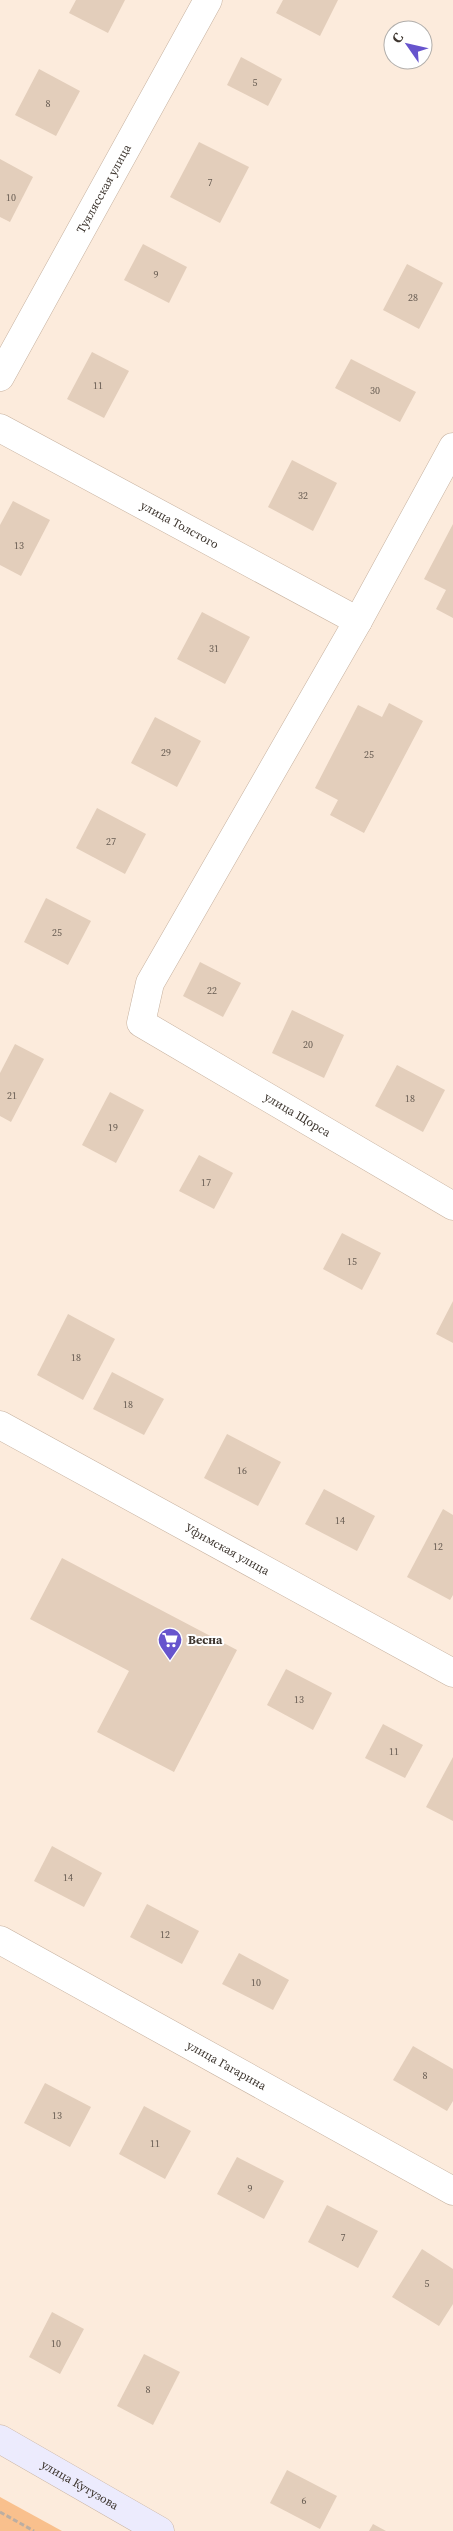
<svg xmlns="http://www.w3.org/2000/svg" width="453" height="2531" font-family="'Source Serif 4',serif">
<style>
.green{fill:#f9c08d}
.building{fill:#e3cebb}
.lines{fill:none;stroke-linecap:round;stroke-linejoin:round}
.minor-casing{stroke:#c6b19f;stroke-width:29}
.secondary-casing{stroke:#c6b19f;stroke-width:29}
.path{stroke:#bcaea2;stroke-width:3;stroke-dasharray:5 2.5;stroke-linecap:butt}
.minor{stroke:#fff;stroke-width:28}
.secondary{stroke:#ecebfd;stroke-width:28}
.labels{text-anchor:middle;stroke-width:4;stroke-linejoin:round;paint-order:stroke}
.number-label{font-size:10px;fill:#665b51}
.street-label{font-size:12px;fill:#3d352e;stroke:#fff}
.poi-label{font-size:12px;font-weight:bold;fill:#3d352e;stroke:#fff;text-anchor:start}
</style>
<rect width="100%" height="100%" fill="#fcebdc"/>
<polygon class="green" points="0,2497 62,2531 0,2531"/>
<g class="building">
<polygon points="76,0 125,0 108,33 69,13"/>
<polygon points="283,0 338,0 320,36 276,13"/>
<polygon points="241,57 282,79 268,106 227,85"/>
<polygon points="39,69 80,91 56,136 15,115"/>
<polygon points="199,142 249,167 220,223 170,197"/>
<polygon points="0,159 33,177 10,222 0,217"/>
<polygon points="143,244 187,267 169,303 124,280"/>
<polygon points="407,264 443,283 419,329 383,310"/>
<polygon points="92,352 129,371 104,418 67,399"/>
<polygon points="351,359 416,392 400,422 335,388"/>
<polygon points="292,460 337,483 313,531 268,507"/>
<polygon points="13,501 50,520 21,576 0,565 0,525"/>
<polygon points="453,524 453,618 436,609 446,590 424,579"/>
<polygon points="202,612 250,637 225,684 177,659"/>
<polygon points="389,703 423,721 364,833 330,815 338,800 315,788 358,705 382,717"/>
<polygon points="155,717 201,741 177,787 131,763"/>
<polygon points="97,808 146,834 125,874 76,848"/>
<polygon points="46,898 91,921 68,965 24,942"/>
<polygon points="200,962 241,983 223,1017 183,996"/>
<polygon points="292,1010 344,1035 324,1078 272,1053"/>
<polygon points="15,1044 44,1059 11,1122 0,1116 0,1073"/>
<polygon points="397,1065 445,1090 423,1132 375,1106"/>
<polygon points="110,1092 144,1110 116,1163 82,1145"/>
<polygon points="199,1155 233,1173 214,1209 179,1191"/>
<polygon points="342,1233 381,1253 362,1290 323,1269"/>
<polygon points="453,1301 453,1343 436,1334"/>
<polygon points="68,1314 115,1339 83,1400 37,1375"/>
<polygon points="112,1372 164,1399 144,1435 93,1409"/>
<polygon points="227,1434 281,1462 258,1506 204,1478"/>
<polygon points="324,1489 375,1516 357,1551 305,1524"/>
<polygon points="443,1509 453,1515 453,1595 450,1600 407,1577"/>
<polygon points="62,1558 237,1650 174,1772 97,1732 129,1671 30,1619"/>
<polygon points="286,1669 332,1693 313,1730 267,1705"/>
<polygon points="383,1724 423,1745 405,1778 365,1758"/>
<polygon points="453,1757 453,1821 426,1807"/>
<polygon points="52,1846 102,1873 84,1907 34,1881"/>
<polygon points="147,1904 199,1931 182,1964 130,1937"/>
<polygon points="239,1953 289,1980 273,2010 222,1984"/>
<polygon points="413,2046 453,2069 453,2101 447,2111 393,2080"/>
<polygon points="45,2083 91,2107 70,2147 24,2123"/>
<polygon points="144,2106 191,2131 165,2179 119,2154"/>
<polygon points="237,2157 284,2181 264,2219 217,2194"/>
<polygon points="327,2205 378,2231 358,2268 308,2242"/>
<polygon points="422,2249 453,2269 453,2304 439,2326 392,2297"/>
<polygon points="52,2312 84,2329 60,2374 29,2357"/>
<polygon points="144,2354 180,2372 153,2425 117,2406"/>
<polygon points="287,2470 337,2496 320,2529 270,2503"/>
<polygon points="373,2524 386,2531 369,2531"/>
</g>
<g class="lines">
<defs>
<g id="minor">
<path id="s1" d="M0,377L208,0"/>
<path id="s2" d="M0,428L358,621"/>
<path id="s3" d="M453,447L358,621L150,983L141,1023L453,1206"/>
<path id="s4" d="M0,1425L453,1673"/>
<path id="s5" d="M0,1940L453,2191"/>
</g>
<g id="secondary">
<path id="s6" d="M0,2439L160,2531"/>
</g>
</defs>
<use href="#minor" class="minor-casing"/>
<use href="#secondary" class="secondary-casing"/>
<polyline class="path" points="0,2512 34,2531"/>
<use href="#minor" class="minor"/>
<use href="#secondary" class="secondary"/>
</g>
<defs>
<symbol id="supermarket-pin" viewBox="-11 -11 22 30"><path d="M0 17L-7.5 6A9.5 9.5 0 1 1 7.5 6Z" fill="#6754cd" stroke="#fff"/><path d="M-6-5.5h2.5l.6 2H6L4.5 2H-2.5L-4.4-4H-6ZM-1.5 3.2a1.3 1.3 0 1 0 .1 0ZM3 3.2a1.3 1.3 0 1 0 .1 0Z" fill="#fff"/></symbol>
</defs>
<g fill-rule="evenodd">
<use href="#supermarket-pin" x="156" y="1626" width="28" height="38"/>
</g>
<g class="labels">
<g class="number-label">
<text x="255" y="86">5</text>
<text x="48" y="107">8</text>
<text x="210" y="186">7</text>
<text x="11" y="201">10</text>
<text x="156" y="278">9</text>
<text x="413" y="301">28</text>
<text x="98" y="389">11</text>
<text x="375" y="394">30</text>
<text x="303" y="499">32</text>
<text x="19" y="549">13</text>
<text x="214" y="652">31</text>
<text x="166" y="756">29</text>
<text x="369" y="758">25</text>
<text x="111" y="845">27</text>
<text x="57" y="936">25</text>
<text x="212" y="994">22</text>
<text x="308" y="1048">20</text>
<text x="12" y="1099">21</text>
<text x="410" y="1102">18</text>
<text x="113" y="1131">19</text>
<text x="206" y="1186">17</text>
<text x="352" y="1265">15</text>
<text x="76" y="1361">18</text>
<text x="128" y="1408">18</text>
<text x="242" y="1474">16</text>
<text x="340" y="1524">14</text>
<text x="438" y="1550">12</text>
<text x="299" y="1703">13</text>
<text x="394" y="1755">11</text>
<text x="68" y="1881">14</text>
<text x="165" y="1938">12</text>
<text x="256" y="1986">10</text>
<text x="425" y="2079">8</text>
<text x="57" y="2119">13</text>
<text x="155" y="2147">11</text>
<text x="250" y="2192">9</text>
<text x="343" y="2241">7</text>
<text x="427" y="2287">5</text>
<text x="56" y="2347">10</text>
<text x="148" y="2393">8</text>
<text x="304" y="2504">6</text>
</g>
<g class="street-label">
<text dy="4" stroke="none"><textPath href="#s1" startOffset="215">Туялясская улица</textPath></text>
<text dy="4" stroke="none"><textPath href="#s2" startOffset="204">улица Толстого</textPath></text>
<text dy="4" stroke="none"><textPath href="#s3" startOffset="838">улица Щорса</textPath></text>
<text dy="4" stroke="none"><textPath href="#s4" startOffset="259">Уфимская улица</textPath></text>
<text dy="4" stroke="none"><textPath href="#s5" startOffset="259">улица Гагарина</textPath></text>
<text dy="4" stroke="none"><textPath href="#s6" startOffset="92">улица Кутузова</textPath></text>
</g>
<g class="poi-label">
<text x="188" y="1644">Весна</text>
</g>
</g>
<g transform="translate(408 45) rotate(304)"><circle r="24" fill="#ffffff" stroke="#b1aeab"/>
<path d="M0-4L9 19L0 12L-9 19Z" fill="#6754cd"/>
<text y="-8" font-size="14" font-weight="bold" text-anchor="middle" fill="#3d352e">С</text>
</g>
</svg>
